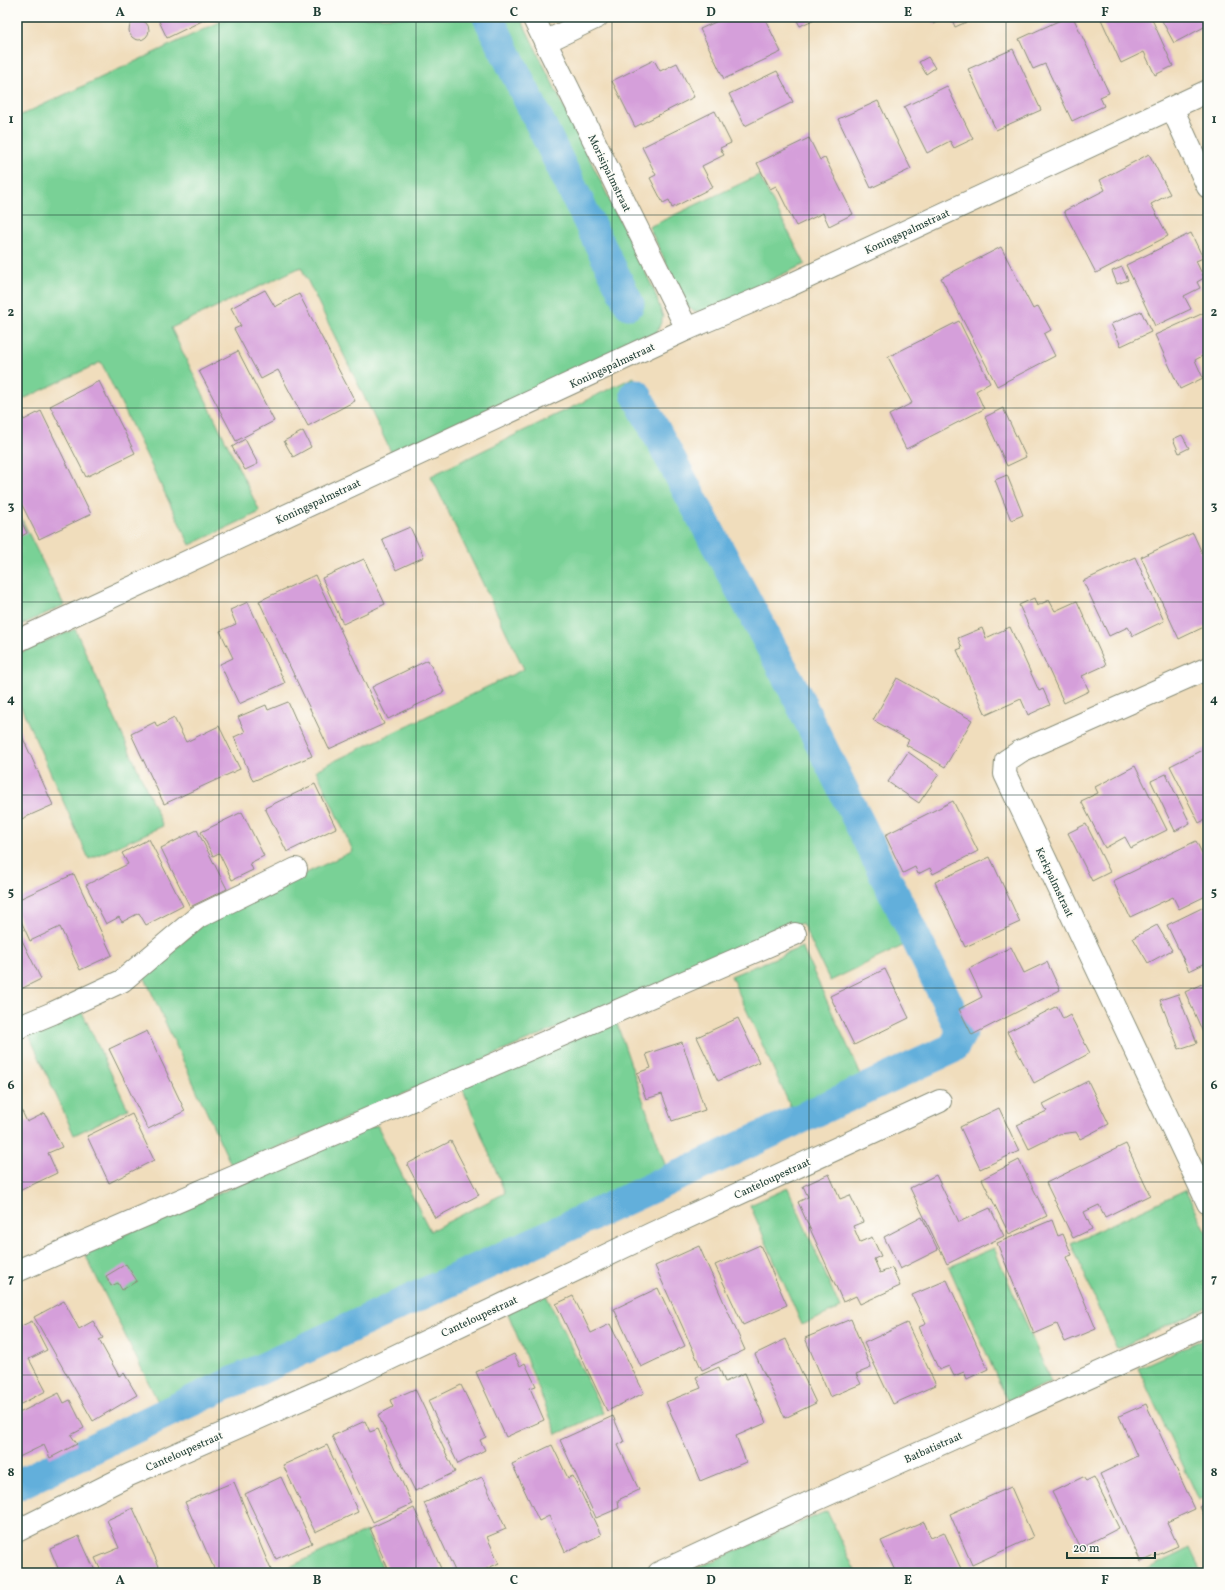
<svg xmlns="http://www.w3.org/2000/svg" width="1225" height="1590" font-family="Vollkorn,serif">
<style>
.green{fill:#79d196;stroke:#4c8765}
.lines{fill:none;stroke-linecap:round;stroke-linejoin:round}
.canal{stroke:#62afdb;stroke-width:31}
.building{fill:#d59fda}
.minor-casing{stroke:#888d78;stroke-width:24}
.minor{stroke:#fff;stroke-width:22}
.grid{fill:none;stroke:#1f3d34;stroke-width:1;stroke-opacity:0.55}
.labels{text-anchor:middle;stroke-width:3.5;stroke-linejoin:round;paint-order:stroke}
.street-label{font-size:11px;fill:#1f3d34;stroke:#fdfcf7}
.neatline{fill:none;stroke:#1f3d34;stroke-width:1.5}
.grid-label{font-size:13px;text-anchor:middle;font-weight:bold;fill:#1f3d34}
</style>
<rect width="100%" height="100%" fill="#fdfcf7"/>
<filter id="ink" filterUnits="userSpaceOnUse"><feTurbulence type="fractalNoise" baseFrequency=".025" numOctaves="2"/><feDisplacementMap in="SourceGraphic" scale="8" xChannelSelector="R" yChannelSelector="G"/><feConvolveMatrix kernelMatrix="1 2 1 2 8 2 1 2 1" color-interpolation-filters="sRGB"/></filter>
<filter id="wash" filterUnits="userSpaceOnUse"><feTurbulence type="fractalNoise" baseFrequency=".012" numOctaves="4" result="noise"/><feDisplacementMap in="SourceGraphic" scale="16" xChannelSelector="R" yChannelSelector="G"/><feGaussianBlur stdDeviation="0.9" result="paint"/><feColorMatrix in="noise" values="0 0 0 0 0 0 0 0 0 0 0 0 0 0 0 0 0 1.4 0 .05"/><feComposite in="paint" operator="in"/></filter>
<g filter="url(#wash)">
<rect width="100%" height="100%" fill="#f0ddbc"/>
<g class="green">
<polygon points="230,17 520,17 654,290 663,317 657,332 393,456 301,267 171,328 260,512 190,545 101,362 17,402 17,117"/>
<polygon points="759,175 805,264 704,311 693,311 686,305 649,227"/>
<polygon points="634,377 636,394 793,688 917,939 830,981 802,923 232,1167 144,976 209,919 353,851 316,770 524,669 431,476"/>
<polygon points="17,510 64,605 17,627"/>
<polygon points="75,629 163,826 89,859 17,698 17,654"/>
<polygon points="802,947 867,1088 797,1121 731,976"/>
<polygon points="81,1010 128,1109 74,1135 29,1035"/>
<polygon points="616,1021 670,1179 164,1414 84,1252 377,1125 430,1231 505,1193 462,1087"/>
<polygon points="788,1188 840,1308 802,1325 750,1205"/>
<polygon points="1185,1190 1208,1234 1208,1307 1117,1349 1071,1243"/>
<polygon points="994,1248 1051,1382 1007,1401 949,1267"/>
<polygon points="545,1293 603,1413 557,1434 507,1311"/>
<polygon points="1208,1337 1208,1495 1199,1500 1138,1368"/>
<polygon points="827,1511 856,1573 686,1573"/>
<polygon points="366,1531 385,1573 280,1573 279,1572"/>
<polygon points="1190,1548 1201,1571 1208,1568 1208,1573 1139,1573"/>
</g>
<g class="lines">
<g class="canal">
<polyline points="488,17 629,304"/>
<polyline points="17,1485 164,1414 953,1048 962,1032 793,688 636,394"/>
</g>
</g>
<g id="blocks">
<g class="building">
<polygon points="157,17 210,17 167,38"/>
<polygon points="718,17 764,17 781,52 724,79 700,29 720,20"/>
<polygon points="795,17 819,17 800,26"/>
<polygon points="931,17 948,17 934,24"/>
<polygon points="951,17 978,17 955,27"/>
<polygon points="1067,17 1073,17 1109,93 1100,97 1104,106 1072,121 1045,64 1033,69 1019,39"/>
<polygon points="1100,17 1151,17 1173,66 1155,75 1144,52 1121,63"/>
<polygon points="1160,17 1208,17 1208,25 1174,43"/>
<circle cx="139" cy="30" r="10"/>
<polygon points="1013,49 1041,110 996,130 968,69"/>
<polygon points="928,57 935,68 926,74 919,62"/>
<polygon points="654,60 660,71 677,63 694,97 635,127 612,81"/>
<polygon points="777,71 793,102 745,126 729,94"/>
<polygon points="947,86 973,139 954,148 950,141 927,153 904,107"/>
<polygon points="878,101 911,169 871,188 838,119"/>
<polygon points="715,111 731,143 720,148 724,155 702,166 713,187 672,208 669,200 663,203 650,178 656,175 642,147"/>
<polygon points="809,138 820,160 825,158 853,214 829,226 823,213 796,226 776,186 770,189 757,163"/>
<polygon points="1149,154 1170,194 1151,204 1168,236 1096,273 1064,211 1105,190 1100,180"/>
<polygon points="1191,233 1203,258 1196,261 1204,278 1197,282 1200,288 1184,296 1191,309 1155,326 1126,265"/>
<polygon points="1001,247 1033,309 1038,306 1051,330 1044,334 1055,356 997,386 941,278"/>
<polygon points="1122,267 1128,280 1117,284 1112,271"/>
<polygon points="265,290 275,307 299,294 355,401 308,426 278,370 261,379 234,329 241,326 231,308"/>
<polygon points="1141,311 1151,332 1121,346 1111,324"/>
<polygon points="1208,311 1208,353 1195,360 1203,378 1180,389 1155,335"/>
<polygon points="959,321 990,383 976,391 984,409 906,449 889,415 912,403 888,357"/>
<polygon points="238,351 274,421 236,441 199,371"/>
<polygon points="99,381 135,453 86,477 50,406"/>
<polygon points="17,407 24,420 41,411 91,514 39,539 17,495"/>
<polygon points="1003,408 1026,457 1007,466 985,417"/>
<polygon points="303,431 311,447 293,457 284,441"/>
<polygon points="1182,435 1189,448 1179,453 1173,439"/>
<polygon points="245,439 258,464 245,470 232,447"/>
<polygon points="1007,475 1023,515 1011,520 995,480"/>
<polygon points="17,513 27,533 17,539"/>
<polygon points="410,527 424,557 396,570 382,539"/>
<polygon points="1193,533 1208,566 1208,625 1179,639 1141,557"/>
<polygon points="1135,557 1164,621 1133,636 1128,627 1109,636 1083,581"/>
<polygon points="364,559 385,604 343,624 322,578"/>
<polygon points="315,575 384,724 329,749 259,601"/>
<polygon points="1034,598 1037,606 1049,600 1055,611 1077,601 1106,665 1082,676 1089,691 1064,703 1019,605"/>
<polygon points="248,602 285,683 239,704 220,664 233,658 220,631 236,624 230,610"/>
<polygon points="1010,627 1039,691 1043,689 1050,705 1028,715 1021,699 986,715 957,650 962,648 958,638 982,628 986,638"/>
<polygon points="428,660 444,692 388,719 372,687"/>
<polygon points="897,678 972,720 945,767 906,745 909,740 873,720"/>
<polygon points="288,702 312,756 253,781 234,737 245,732 238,717 266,705 268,710"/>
<polygon points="174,718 186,742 219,726 240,769 164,804 131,734 155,722 157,727"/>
<polygon points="17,725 53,805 17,821"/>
<polygon points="1208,747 1208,818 1199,823 1170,766"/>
<polygon points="908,752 939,774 919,803 888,782"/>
<polygon points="1135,766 1167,830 1131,848 1125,837 1105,848 1081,801 1098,793 1095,787"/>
<polygon points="1166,774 1190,823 1175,831 1151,781"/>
<polygon points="315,784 336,828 287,852 265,808"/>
<polygon points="953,801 978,851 933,874 930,868 918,874 915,867 903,873 885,835"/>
<polygon points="242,812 264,856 250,863 253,870 232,880 219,853 213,856 201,832"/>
<polygon points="1086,824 1110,872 1092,881 1068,833"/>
<polygon points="197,830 227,889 190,907 161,848"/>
<polygon points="1208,834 1208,843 1205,835"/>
<polygon points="149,839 183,906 146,925 139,913 122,922 119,917 106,924 86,885 128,864 122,853"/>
<polygon points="1196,841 1208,865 1208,895 1179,909 1173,897 1130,917 1113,881"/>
<polygon points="990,857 1020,922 965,947 935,882"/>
<polygon points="74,874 112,955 80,970 60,927 30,941 17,912 17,900"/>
<polygon points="1208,905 1208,962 1189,971 1167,925"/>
<polygon points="1157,925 1172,950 1148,963 1133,938"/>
<polygon points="17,930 41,979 17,991"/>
<polygon points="1011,947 1024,973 1047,962 1060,990 972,1035 959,1009 982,997 969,969"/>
<polygon points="885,969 909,1018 854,1045 830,996"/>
<polygon points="1208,981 1208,1038 1206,1039 1185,992"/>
<polygon points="1178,994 1197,1043 1179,1049 1160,1000"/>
<polygon points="1057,1006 1063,1019 1070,1015 1090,1053 1034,1083 1007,1032"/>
<polygon points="738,1018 759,1062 718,1081 697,1037"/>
<polygon points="147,1031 185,1111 148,1129 109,1049"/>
<polygon points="682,1042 705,1110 672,1121 662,1094 646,1099 637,1073 651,1068 646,1054"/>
<polygon points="1088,1081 1109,1124 1080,1139 1076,1132 1059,1134 1029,1149 1017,1125 1047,1111 1043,1104"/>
<polygon points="17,1101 27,1122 45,1113 62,1147 48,1153 57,1173 17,1192"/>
<polygon points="999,1108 1019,1151 980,1169 960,1127"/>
<polygon points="132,1114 154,1160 109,1183 87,1136"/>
<polygon points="451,1141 479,1195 435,1218 407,1164"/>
<polygon points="1126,1144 1150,1195 1105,1217 1099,1205 1084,1212 1092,1229 1073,1238 1046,1183"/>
<polygon points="1019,1160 1047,1216 1009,1234 982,1179"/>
<polygon points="829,1174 840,1199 850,1195 863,1222 853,1226 860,1242 872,1237 881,1256 874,1259 880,1273 892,1268 900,1286 860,1304 856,1296 843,1302 798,1202 808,1197 803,1186"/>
<polygon points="936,1175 959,1222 990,1208 1004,1236 947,1264 910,1188"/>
<polygon points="922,1217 938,1250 900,1269 884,1237"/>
<polygon points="1052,1220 1058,1236 1063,1234 1072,1255 1066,1257 1096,1329 1065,1342 1057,1324 1034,1334 997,1243"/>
<polygon points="760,1245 787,1305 743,1325 715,1265"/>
<polygon points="699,1246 745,1350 702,1370 655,1266"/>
<polygon points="126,1264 137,1281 122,1290 118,1283 111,1286 106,1276"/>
<polygon points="947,1280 988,1369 967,1379 964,1372 954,1376 949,1366 939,1370 919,1327 926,1324 912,1295"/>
<polygon points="658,1288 685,1346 641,1367 614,1309"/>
<polygon points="573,1296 591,1333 610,1324 644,1393 607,1411 556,1304"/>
<polygon points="64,1301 79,1329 93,1321 103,1338 99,1340 119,1376 124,1373 137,1395 93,1421 34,1317"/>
<polygon points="851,1319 871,1368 856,1374 861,1384 830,1397 805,1338"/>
<polygon points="32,1321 47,1350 29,1359 46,1391 17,1406 17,1328"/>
<polygon points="907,1323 936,1385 893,1404 864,1343"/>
<polygon points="786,1339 816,1403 785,1418 755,1354"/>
<polygon points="514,1354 520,1366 525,1363 536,1386 530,1388 544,1420 506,1437 476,1372"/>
<polygon points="719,1367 725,1382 745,1373 766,1423 736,1436 746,1462 700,1481 666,1402 701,1388 696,1377"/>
<polygon points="461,1385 486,1437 480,1440 485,1450 458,1464 428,1401"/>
<polygon points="415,1389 455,1472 415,1491 378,1415 393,1407 390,1400"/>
<polygon points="59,1393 64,1403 70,1400 84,1428 71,1435 77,1444 50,1458 44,1445 17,1458 17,1414"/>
<polygon points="1146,1404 1195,1509 1167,1522 1178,1546 1141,1562 1100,1474 1137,1456 1119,1416"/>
<polygon points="613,1416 624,1442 618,1445 639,1490 618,1500 619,1508 596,1518 560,1440"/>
<polygon points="365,1421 370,1432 378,1429 412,1504 373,1522 332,1436"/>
<polygon points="327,1445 358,1512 315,1532 283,1465"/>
<polygon points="552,1445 568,1478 573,1476 601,1535 565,1552 549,1516 539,1521 512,1464"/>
<polygon points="281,1477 312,1543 276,1559 245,1494"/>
<polygon points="482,1477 506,1529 487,1537 499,1563 478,1573 456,1573 424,1503"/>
<polygon points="1083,1477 1086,1481 1094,1477 1119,1528 1080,1548 1052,1492"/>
<polygon points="234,1482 272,1572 270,1573 216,1573 185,1502"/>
<polygon points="1011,1487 1033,1537 972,1565 950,1514"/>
<polygon points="1208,1503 1208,1523 1200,1507"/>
<polygon points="133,1508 162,1573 102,1573 95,1558 119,1548 107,1520"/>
<polygon points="414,1508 443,1573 390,1573 370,1528"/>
<polygon points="924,1522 931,1538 944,1532 963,1573 896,1573 881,1541"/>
<polygon points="79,1536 96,1573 60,1573 50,1549"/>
</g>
</g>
</g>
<g filter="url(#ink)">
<use href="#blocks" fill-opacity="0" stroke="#888d78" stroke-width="1"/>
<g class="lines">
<defs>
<g id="minor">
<polyline points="533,17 687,329"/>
<polyline points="545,42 597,17"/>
<polyline points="1172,108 1208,187"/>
<polyline points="17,641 687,329 786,287 1208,91"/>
<polyline points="1208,668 1021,751 1006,761 1005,774 1208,1203"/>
<polyline points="17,1028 53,1013 122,981 198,917 296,869"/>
<polyline points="17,1271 795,934"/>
<polyline points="17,1531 129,1475 347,1379 651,1234 940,1101"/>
<polyline points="659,1573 813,1501 1208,1324"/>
</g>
</defs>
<use href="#minor" class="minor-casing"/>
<use href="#minor" class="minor"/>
</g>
</g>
<path class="grid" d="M219,17V1573M416,17V1573M612,17V1573M809,17V1573M1006,17V1573M17,215H1208M17,408H1208M17,602H1208M17,795H1208M17,988H1208M17,1182H1208M17,1375H1208"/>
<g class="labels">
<g class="street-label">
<text transform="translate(610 173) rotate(64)" y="4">Morisipalmstraat</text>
<text transform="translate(907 231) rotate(-25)" y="4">Koningspalmstraat</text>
<text transform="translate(612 365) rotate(-25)" y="4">Koningspalmstraat</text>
<text transform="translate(318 501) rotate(-25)" y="4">Koningspalmstraat</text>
<text transform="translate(1055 882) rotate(65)" y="4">Kerkpalmstraat</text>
<text transform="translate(772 1178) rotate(-25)" y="4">Canteloupestraat</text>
<text transform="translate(479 1316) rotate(-25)" y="4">Canteloupestraat</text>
<text transform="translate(933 1447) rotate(-24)" y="4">Batbatistraat</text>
<text transform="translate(184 1451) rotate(-24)" y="4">Canteloupestraat</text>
</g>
</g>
<rect width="1225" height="1590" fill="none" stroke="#fdfcf7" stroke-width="44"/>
<path d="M1067 1552v6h88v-6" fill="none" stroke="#1f3d34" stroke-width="2"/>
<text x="1073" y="1552" font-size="12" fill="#1f3d34" stroke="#fdfcf7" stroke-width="3" paint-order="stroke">20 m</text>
<rect x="22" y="22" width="1181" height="1546" class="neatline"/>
<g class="grid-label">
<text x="120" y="16">A</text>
<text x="317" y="16">B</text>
<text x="514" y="16">C</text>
<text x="711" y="16">D</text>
<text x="908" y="16">E</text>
<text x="1105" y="16">F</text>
<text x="11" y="123">1</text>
<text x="1214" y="123">1</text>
<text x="11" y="316">2</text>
<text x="1214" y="316">2</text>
<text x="11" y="510">3</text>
<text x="1214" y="510">3</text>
<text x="11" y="703">4</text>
<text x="1214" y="703">4</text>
<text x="11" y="896">5</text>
<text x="1214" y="896">5</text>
<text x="11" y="1089">6</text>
<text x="1214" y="1089">6</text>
<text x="11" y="1283">7</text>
<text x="1214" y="1283">7</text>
<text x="11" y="1476">8</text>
<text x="1214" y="1476">8</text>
<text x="120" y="1584">A</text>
<text x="317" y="1584">B</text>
<text x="514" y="1584">C</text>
<text x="711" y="1584">D</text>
<text x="908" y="1584">E</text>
<text x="1105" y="1584">F</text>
</g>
</svg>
